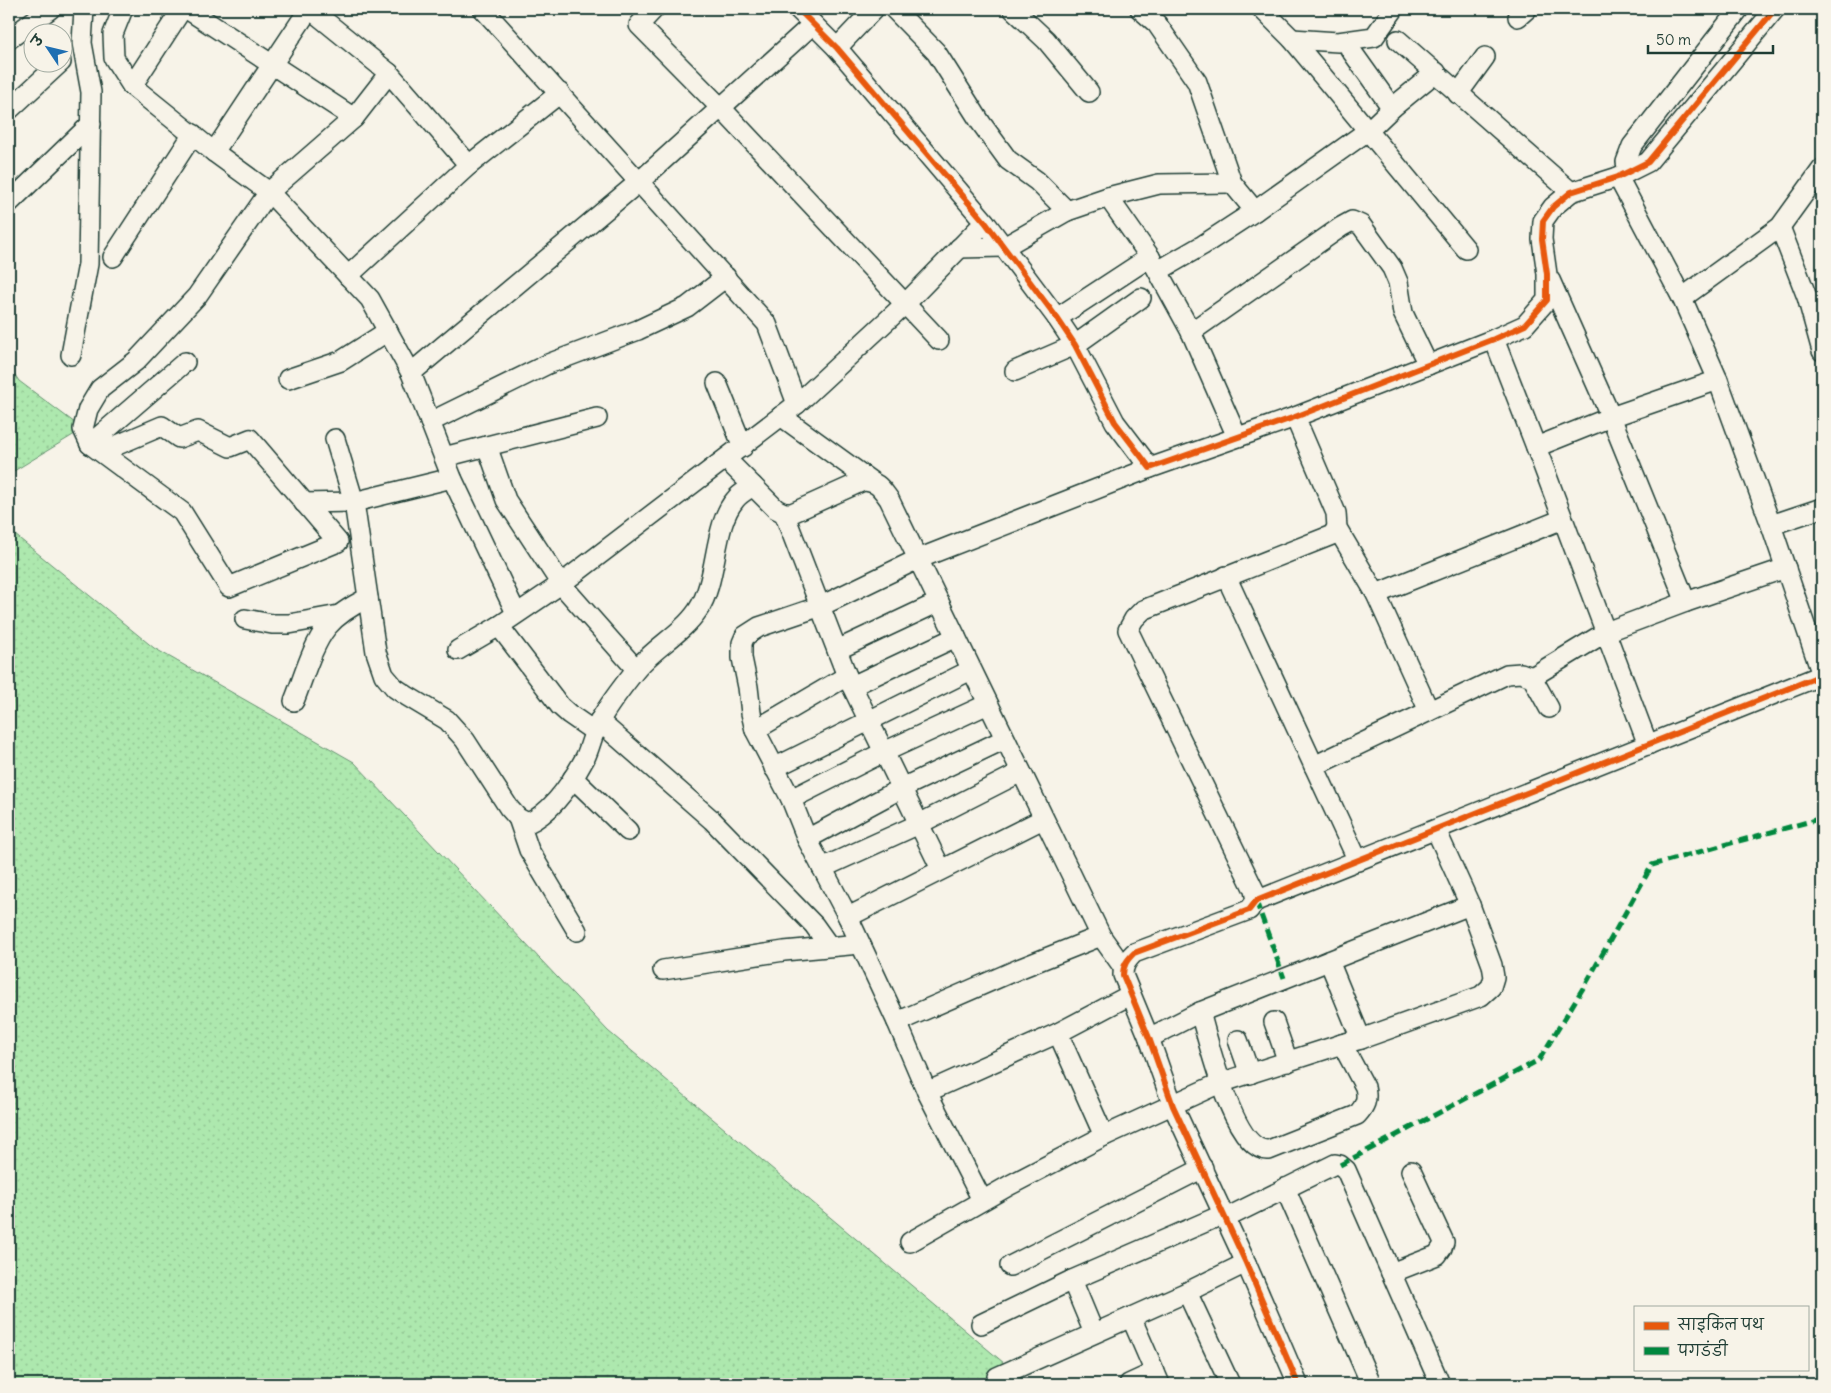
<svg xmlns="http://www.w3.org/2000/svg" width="1831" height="1393" font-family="Delius,'Playpen Sans Deva',sans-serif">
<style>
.grass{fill:url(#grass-dots);stroke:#669271}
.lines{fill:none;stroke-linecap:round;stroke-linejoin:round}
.minor-casing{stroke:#1f3d34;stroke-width:22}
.minor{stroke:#f7f3e8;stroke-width:19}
.quiet{stroke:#00873e;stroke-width:5;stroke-dasharray:10 5;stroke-linecap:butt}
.cycleway-casing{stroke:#f7f3e8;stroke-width:9}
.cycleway{stroke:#e8590c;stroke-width:6}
</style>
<defs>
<pattern id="grass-dots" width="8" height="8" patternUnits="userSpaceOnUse" patternTransform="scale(1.25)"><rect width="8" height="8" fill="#ade8ae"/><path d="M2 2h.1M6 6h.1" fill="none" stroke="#94c896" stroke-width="1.8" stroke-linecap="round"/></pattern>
</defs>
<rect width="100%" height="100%" fill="#f7f3e8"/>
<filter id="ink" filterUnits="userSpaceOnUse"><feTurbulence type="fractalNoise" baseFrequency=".02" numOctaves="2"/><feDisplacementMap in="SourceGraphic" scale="10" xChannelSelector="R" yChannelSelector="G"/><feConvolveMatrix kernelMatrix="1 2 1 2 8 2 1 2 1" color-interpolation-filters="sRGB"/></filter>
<g filter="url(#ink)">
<g class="grass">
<polygon points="9,366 19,381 83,429 9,474"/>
<polygon points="9,530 154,648 354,762 608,1031 1029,1384 9,1384"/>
</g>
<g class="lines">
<defs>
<g id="minor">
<polyline points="123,9 113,34 114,58 132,86 214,152 269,192 370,299 411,373 452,478 516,613"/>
<polyline points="187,9 354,118"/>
<polyline points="310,9 389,73 469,165"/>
<polyline points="483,9 767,324 797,404"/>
<polyline points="654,9 639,25 722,109 939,340"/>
<polyline points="798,9 837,48 985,222 1057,318 1075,345 1115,422 1150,468 1295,417 1494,339 1525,325 1547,300 1547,274 1542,239 1543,221 1553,207 1571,192 1618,177 1648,162 1775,9"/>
<polyline points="894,9 936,52 981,123 1008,160 1037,181 1067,211 1108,197 1159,184 1232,183"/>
<polyline points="1013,9 1046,40 1089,92"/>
<polyline points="1140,9 1157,24 1197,82 1232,183 1255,211"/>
<polyline points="1262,9 1292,39 1466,249"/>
<polyline points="1518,17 1527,9"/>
<polyline points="9,39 50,9"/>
<polyline points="1292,39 1338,42 1374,37 1394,9"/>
<polyline points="1398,40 1571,192"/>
<polyline points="837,48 874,9"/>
<polyline points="1350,49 1392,108"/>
<polyline points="132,86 182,9"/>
<polyline points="1458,94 1485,57"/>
<polyline points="9,110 61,62"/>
<polyline points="214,152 309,9"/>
<polyline points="1628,172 1626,162 1632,146 1739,9"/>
<polyline points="1618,177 1682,298 1718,380 1771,525 1822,675"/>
<polyline points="1108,197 1150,257 1191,332 1341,227 1352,221 1361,225 1392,268 1398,282 1403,313 1428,365"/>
<polyline points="9,203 91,124"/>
<polyline points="1780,227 1807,297 1822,351"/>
<polyline points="959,248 1004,247 1067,211"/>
<polyline points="113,257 193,134"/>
<polyline points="1158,271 1203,245 1255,211 1369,130 1392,108 1436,72"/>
<polyline points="348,276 469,165 560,93"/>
<polyline points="1550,280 1611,417 1686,602"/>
<polyline points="1682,298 1780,227 1822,169"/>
<polyline points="1057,318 1150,257"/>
<polyline points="1191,332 1237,437"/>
<polyline points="1494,339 1536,447 1648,745"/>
<polyline points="71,355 88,264 91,92 82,43 84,9"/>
<polyline points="1015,371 1075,345 1141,298"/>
<polyline points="411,373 640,181 813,24"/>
<polyline points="288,379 341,361 388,331"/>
<polyline points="717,383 743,447"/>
<polyline points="781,416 872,482"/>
<polyline points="1295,417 1336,513 1337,528 1376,594 1429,711"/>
<polyline points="430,422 548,364 638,330 687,307 726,277"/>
<path d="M335,439L354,502L376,652L384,675L395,688L407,696L447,720L465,740L509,808L518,818L528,823C553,812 572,782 585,758C591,746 593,731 600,720C610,703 623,686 635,671C653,648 682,634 698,610C718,581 713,525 735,500C739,494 747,490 753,486"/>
<polyline points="90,444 185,362"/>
<polyline points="487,446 506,500 561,584 636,669"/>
<polyline points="1536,447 1611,417 1718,380"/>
<polyline points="101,452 162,426 179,438 198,431 230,447 250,439 338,542 229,587 182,512 90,444 83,429 88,409 100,389 136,361 197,296 269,192 354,118 389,73"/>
<polyline points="444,457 597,418"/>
<path d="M726,459L776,509L784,513H792L863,481C878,482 880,487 889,499L1101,936L1123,967"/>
<polyline points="304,503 354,502 452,478"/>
<polyline points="784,513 847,676 941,869"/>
<polyline points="1771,525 1822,508"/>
<polyline points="1226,576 1358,861"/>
<polyline points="1376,594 1563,519"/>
<polyline points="245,619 272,624 289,624 339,615"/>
<polyline points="499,626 560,706 569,714 595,732"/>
<polyline points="458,650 499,626 561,584 797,404 906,303 985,222"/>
<polyline points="837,650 939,602"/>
<polyline points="1532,677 1606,632 1686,602 1786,568"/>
<polyline points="852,686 956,637"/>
<path d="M294,701C303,679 312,646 327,627C338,614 353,605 368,598"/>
<polyline points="599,721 712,820 814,925 829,946"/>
<polyline points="755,730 847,676"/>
<polyline points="1314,766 1507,674 1521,673 1532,677 1549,708"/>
<polyline points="774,768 971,670"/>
<polyline points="573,778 628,831"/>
<polyline points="791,799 884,752 988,704"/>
<polyline points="518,818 529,850 577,931"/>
<polyline points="807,839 902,788 1005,739"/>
<polyline points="822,868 919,824 1021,772"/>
<polyline points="1256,901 1254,890 1128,630 1134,619 1143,610 1332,535 1337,528"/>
<polyline points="848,917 1043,819"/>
<polyline points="1329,961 1361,1039"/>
<polyline points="663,970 784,951 860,944"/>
<polyline points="1130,995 1058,1033 927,1092 897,1022 848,917 807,839 791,799 755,730 751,713 748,687 742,658 742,643 745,636 759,627 821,606 918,559 1150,468"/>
<path d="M1200,1012C1208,1040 1234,1153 1269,1150L1357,1115C1365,1106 1368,1100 1365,1087L1342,1044"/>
<polyline points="897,1022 1021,968 1101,936"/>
<polyline points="1274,1022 1288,1062"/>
<polyline points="1058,1033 1104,1136"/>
<polyline points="1149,1038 1200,1012 1470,905"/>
<polyline points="1238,1040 1250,1074"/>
<polyline points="927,1092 982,1200"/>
<polyline points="1285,1188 1371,1384"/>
<polyline points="1226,1218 1335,1164 1340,1165 1346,1170 1440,1384"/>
<polyline points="910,1242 1010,1185 1104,1136 1220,1083 1342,1044 1361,1039 1481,996 1491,987 1494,977 1492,965 1470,905 1436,830"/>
<polyline points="1010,1266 1203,1168"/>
<polyline points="1391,1273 1437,1255 1442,1248 1444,1242 1411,1171"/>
<polyline points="1072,1280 1094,1333"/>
<polyline points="1187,1292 1230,1384"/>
<polyline points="1131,1317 1160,1384"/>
<polyline points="981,1324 1072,1280 1224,1214"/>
<polyline points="997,1377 1187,1292 1246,1263"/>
<polyline points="1129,1384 1155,1372"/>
<path d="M1298,1384L1246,1263L1173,1106L1149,1038L1123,975C1123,965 1127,960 1134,953L1249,910L1256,901L1822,675"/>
</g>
</defs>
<use href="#minor" class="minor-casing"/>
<use href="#minor" class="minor"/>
<g class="quiet">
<polyline points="1256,901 1284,978"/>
<polyline points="1340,1165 1539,1060 1588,980 1652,865 1822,818"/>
</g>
<defs>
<g id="cycleway">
<polyline points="798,9 837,48 985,222 1057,318 1075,345 1115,422 1150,468 1295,417 1494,339 1525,325 1547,300 1547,274 1542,239 1543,221 1553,207 1571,192 1618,177 1648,162 1775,9"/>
<path d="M1298,1384L1246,1263L1173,1106L1149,1038L1123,975C1123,965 1127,960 1134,953L1249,910L1256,901L1822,675"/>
</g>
</defs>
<use href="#cycleway" class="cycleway-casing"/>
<use href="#cycleway" class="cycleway"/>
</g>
</g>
<rect width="1831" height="1393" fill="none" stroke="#f7f3e8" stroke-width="30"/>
<rect x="15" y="15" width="1801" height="1363" fill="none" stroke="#1f3d34" stroke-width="2" filter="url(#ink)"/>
<rect x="1634" y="1306" width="175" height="65" fill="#f7f3e8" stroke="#a1aaa0"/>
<rect x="1644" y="1322" width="25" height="8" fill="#e8590c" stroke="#a1aaa0"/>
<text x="1678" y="1330" font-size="15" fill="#1f3d34">साइकिल पथ</text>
<rect x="1644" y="1347" width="25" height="8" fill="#00873e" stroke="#a1aaa0"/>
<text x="1678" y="1356" font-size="15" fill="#1f3d34">पगडंडी</text>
<g transform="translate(48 48) rotate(305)"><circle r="24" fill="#f7f3e8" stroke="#a1aaa0"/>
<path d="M0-4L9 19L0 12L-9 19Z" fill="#1f6fb2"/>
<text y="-8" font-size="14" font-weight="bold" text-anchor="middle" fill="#1f3d34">उ</text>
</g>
<path d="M1648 45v8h125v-8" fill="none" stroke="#1f3d34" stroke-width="2.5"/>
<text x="1656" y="45" font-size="15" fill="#1f3d34" stroke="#f7f3e8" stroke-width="4" paint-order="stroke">50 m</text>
</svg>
